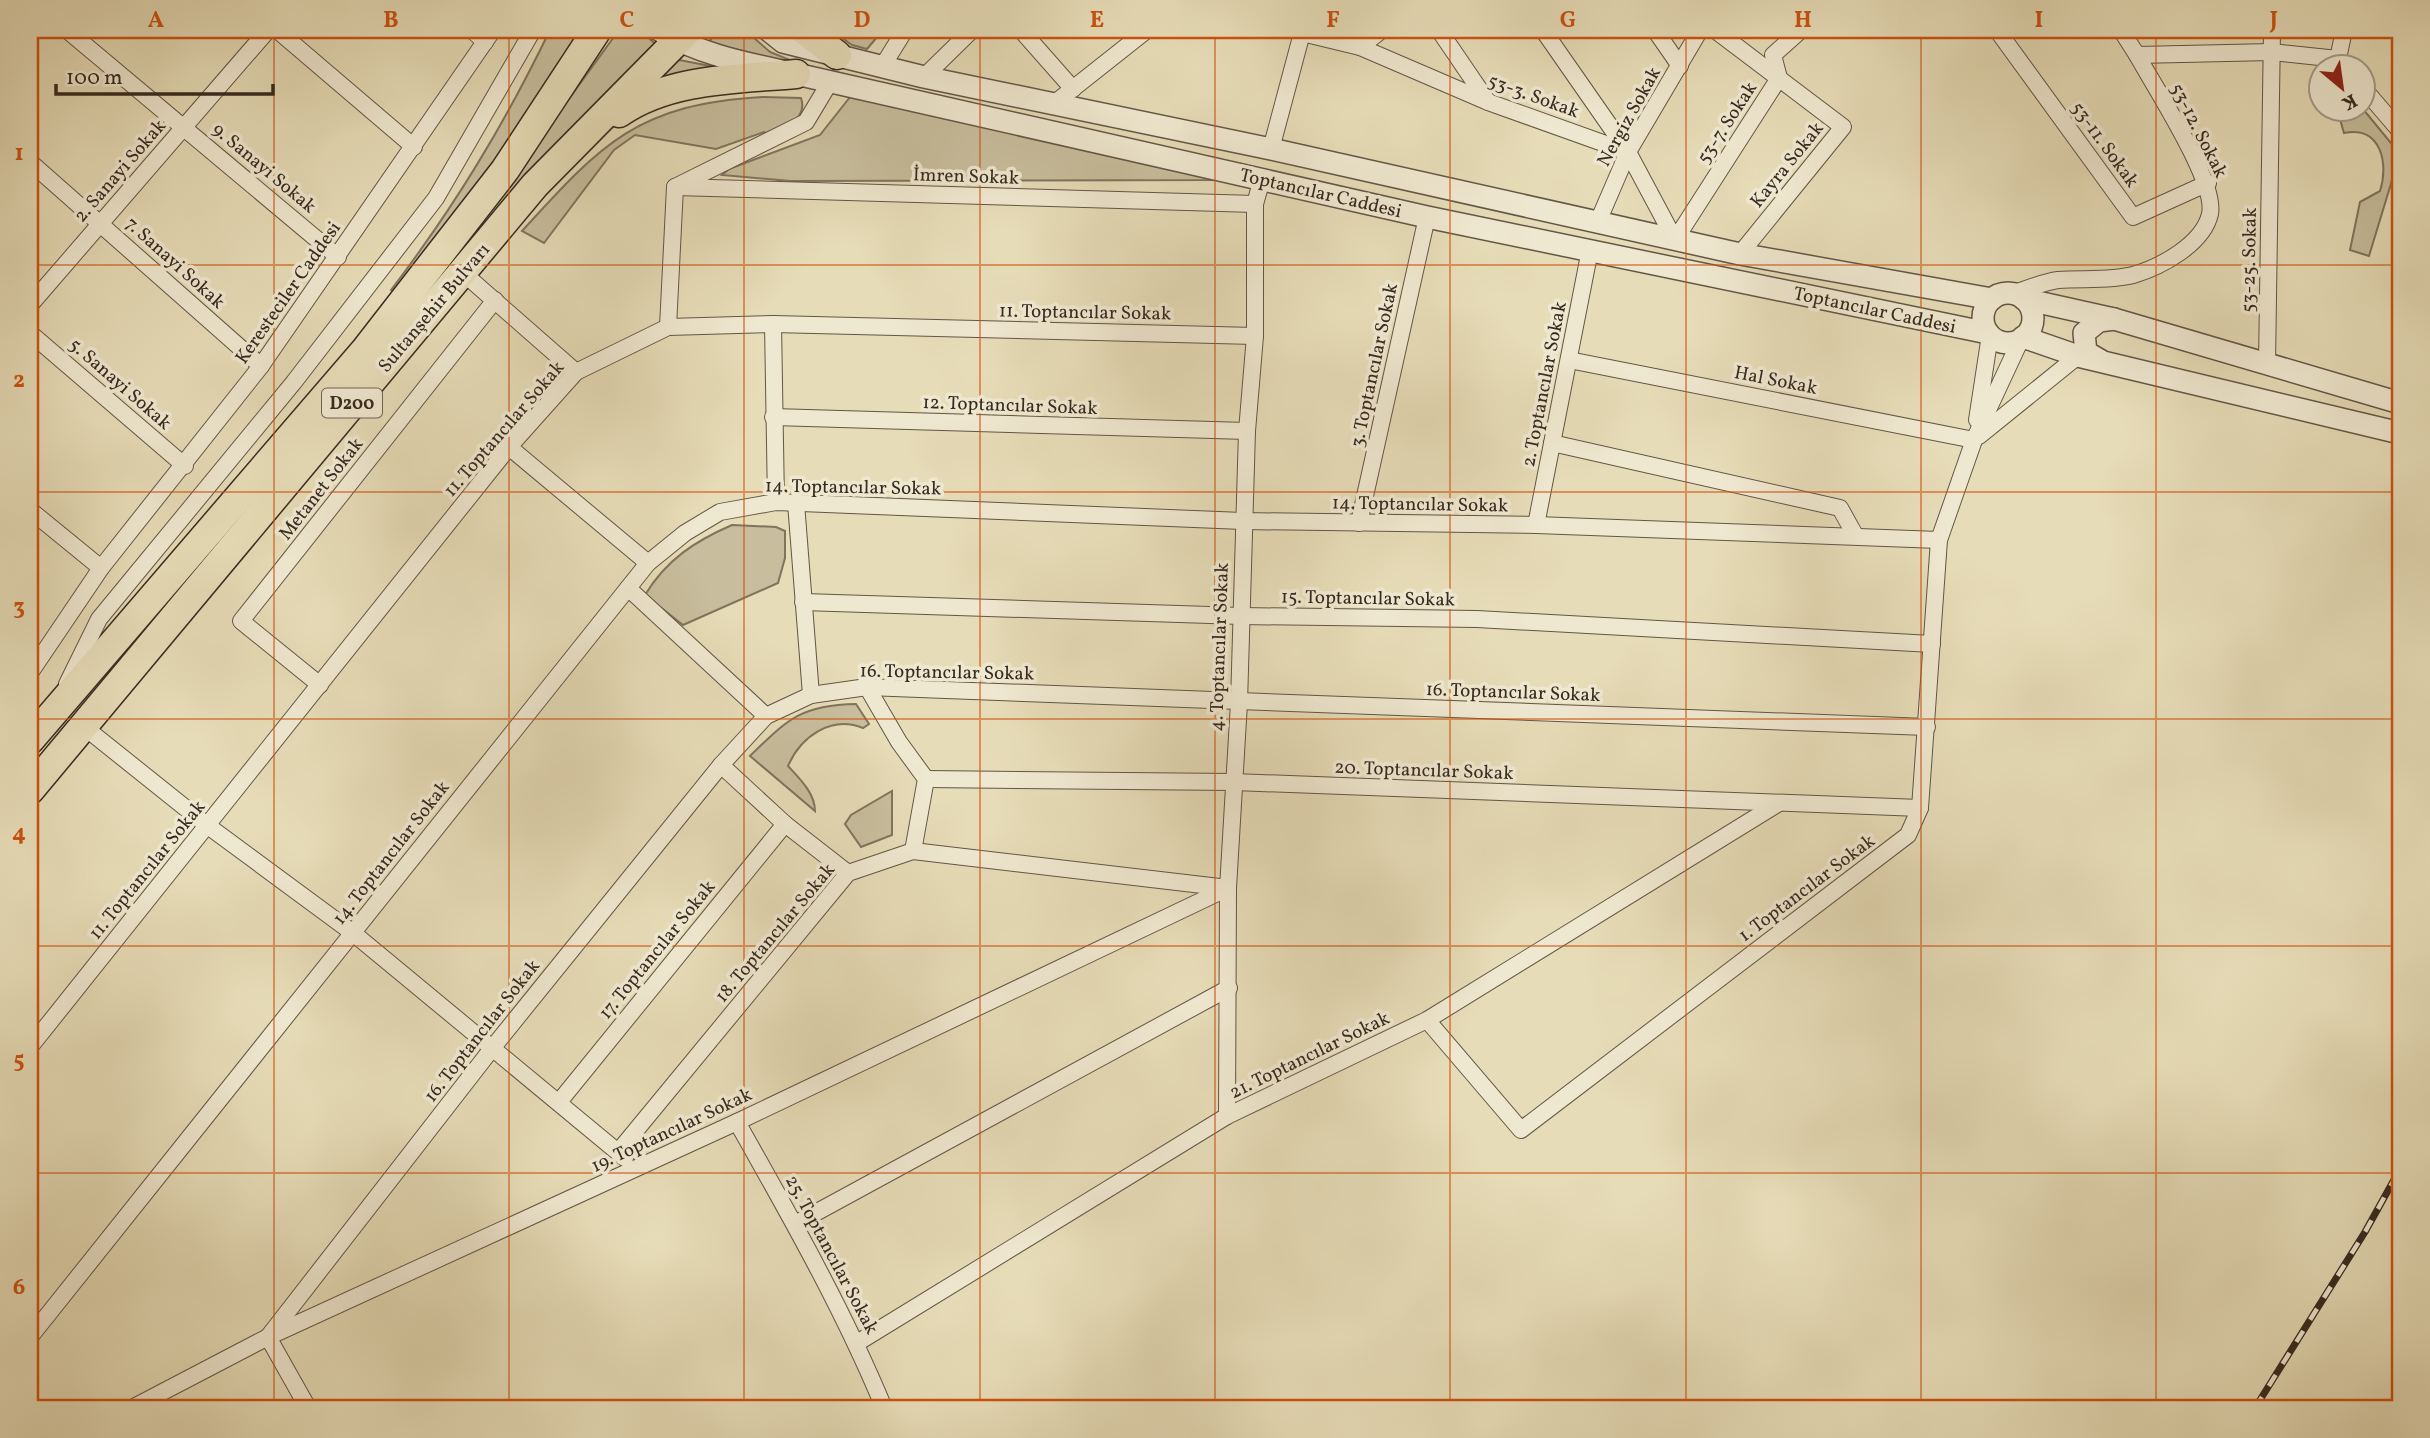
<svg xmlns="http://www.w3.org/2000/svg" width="2430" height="1438" font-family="Vollkorn,serif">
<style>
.green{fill:#c8be9d;stroke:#80745e;stroke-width:2}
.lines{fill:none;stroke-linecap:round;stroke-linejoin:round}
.minor-casing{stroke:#635646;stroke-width:18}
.tertiary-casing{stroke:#635646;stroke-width:24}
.trunk-casing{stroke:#372a20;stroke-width:31}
.minor{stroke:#efe8d0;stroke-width:16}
.tertiary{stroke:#efe8d0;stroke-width:21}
.trunk{stroke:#e6dcb7;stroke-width:28}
.rail-casing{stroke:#372a20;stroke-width:7}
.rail{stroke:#efe8d0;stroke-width:4.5;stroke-dasharray:13;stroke-linecap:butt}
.grid{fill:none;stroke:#cd520f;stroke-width:2;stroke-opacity:0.55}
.labels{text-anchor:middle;stroke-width:7;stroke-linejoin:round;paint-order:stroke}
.shield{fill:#efe8d0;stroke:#6e6355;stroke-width:2}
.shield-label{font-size:18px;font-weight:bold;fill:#372a20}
.street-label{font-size:19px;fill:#372a20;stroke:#efe8d0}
.neatline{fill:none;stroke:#cd520f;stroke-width:2.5}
.grid-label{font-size:23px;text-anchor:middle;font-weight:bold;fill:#cd520f}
</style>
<rect width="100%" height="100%" fill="#e6dcb7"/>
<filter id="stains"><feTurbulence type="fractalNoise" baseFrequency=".00286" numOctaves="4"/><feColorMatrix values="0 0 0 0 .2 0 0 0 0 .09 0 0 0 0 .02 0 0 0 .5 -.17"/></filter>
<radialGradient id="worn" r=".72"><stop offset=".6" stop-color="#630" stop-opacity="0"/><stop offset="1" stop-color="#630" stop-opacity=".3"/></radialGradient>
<g class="green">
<path d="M550,30H593L398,297L391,290C455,206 504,125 550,30Z"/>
<polygon points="619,30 641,30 661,50 356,392"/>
<polygon points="719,30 745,30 770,52 814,70 706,45"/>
<polygon points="831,30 883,30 867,49 852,45"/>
<polygon points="669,58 731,70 639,87"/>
<path d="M763,97L801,98C808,118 786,126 771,135L764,132L716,149L635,135L614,150L544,243L522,231C602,143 638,104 763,97Z"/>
<polygon points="850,97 984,124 1228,180 790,181 722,175 729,169 820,135"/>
<path d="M2337,109H2363L2400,154L2369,256L2350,250L2360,202L2380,191C2389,164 2381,125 2344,133Z"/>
<path d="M732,525L776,527L785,531V558L778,583L683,625L645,595C666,560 695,541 732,525Z"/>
<path d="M856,704L869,724L863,728C832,715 801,736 788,766C799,778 815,793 815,811L750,756C788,719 801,705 856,704Z"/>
<polygon points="892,791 892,835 861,847 845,824 851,815"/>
</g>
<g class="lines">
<defs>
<g id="minor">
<polyline points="67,30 338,257"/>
<polyline points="277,30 414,147"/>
<polyline points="472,30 485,42"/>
<polyline points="1021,30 1073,89"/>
<polyline points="1338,30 1360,47 1488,102 1628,152 1675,240 1779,78 1773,55 1801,30"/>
<polyline points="1439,30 1488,102"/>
<polyline points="1543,30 1628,152"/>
<polyline points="1655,30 1680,66"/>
<polyline points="1715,30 1843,127 1740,254"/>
<polyline points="1997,30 2133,217 2208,183"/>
<polyline points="2121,30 2137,55 2272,52 2338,59 2345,66"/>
<polyline points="2338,59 2344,30"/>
<polyline points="882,67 905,30"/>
<polyline points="924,77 972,30"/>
<polyline points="2364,89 2400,131"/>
<polyline points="1056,102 1147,30"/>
<polyline points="1271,149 1302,33 1360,47 1382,30"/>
<polyline points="30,162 261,366"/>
<polyline points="675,187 1255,204"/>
<polyline points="1597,224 1628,152 1700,30"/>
<polyline points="462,272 576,372"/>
<path d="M2012,294C2027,289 2043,282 2058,280C2082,278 2110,281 2133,275C2161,267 2203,244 2210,214C2217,182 2154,86 2137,55"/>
<polyline points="30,305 268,30"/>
<polyline points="773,324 776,502"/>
<polyline points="668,327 675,187 806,122 830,82"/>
<polyline points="30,333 185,466"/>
<polyline points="1569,360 1974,440"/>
<polyline points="2267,364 2272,30"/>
<polyline points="773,417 1247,431"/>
<polyline points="1977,420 1990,335"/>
<polyline points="1979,436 2078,356"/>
<polyline points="1552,443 1840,508 1855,535"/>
<polyline points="509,447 648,563"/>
<polyline points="796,503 811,695"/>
<polyline points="30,510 101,568"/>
<polyline points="1359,523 1427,217"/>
<polyline points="1536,525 1590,250"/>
<polyline points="628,588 766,716"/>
<polyline points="803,602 1241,616 1477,619 1932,644"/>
<polyline points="30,673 101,568 261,366 493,30"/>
<polyline points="67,684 99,619 294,382 436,198 533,30"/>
<polyline points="320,685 241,621 495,300"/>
<polyline points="867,687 899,742 926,779 913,851"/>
<polyline points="83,726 208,826 353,933 625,1158"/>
<polyline points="721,765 785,824 848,873"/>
<polyline points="926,779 1234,782 1920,808"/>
<polyline points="1427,1020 1521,1130 1908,835 1920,808 1939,540 1974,440 2021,339"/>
<polyline points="30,1047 509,447 576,372 668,327 773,324 1255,336"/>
<polyline points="559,1102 785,824"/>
<polyline points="1227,1116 1228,888 1239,703 1247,431 1255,336 1255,204 1262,179"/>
<path d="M737,1122C790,1216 843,1309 884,1408"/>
<polyline points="618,1152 848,873 913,851 1228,888"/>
<polyline points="795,1224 1229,988"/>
<polyline points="30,1337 648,563 685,533 720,512 776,502 1243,521 1536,525 1939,540"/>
<polyline points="857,1343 1227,1116 1427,1020 1779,803"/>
<polyline points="132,1408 268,1337 737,1122 1228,888"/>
<polyline points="308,1408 268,1337 494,1046 721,765 766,716 811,695 867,687 1927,727"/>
</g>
<g id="tertiary">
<path d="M659,30C700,55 750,64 796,74L1427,217L1988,333"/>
<polyline points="768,30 783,42 924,77 1271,149 1740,254 1992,299"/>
<circle cx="2008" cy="318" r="25"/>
<polyline points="2024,299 2114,319 2400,403"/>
<polyline points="2023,337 2078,356 2400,433"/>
<polyline points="2100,360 2086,352 2084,333 2099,321 2114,319"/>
</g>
<g id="trunk">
<polyline points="804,30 837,55"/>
<path d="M619,113C669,78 738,79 796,74"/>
<polyline points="30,740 366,349 505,170 597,30"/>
<polyline points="30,790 535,185 688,30"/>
</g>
</defs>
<use href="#minor" class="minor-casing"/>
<use href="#tertiary" class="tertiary-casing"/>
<use href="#trunk" class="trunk-casing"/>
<use href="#minor" class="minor"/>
<use href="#tertiary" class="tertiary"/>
<use href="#trunk" class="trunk"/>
<defs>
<polyline id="rail" points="2255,1408 2365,1232 2400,1169"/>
</defs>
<use href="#rail" class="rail-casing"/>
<use href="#rail" class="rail"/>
</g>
<path class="grid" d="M274,30V1408M509,30V1408M744,30V1408M980,30V1408M1215,30V1408M1450,30V1408M1686,30V1408M1921,30V1408M2156,30V1408M30,265H2400M30,492H2400M30,719H2400M30,946H2400M30,1173H2400"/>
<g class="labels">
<rect class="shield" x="322" y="388.5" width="60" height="29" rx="5"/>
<g class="shield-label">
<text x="352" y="409">D200</text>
</g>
<g class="street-label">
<text transform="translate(1534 95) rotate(20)" y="7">53-3. Sokak</text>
<text transform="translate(1628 116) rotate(-61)" y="7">Nergiz Sokak</text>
<text transform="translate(1726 122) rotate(-57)" y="7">53-7. Sokak</text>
<text transform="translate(2200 130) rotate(63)" y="7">53-12. Sokak</text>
<text transform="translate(2106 144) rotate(54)" y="7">53-11. Sokak</text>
<text transform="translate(1786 164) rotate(-51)" y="7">Kayra Sokak</text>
<text transform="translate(265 167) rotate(40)" y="7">9. Sanayi Sokak</text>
<text transform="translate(119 170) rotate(-49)" y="7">2. Sanayi Sokak</text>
<text transform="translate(966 175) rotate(2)" y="7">İmren Sokak</text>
<text transform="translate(1321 192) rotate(13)" y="7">Toptancılar Caddesi</text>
<text transform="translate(2248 260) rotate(-89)" y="7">53-25. Sokak</text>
<text transform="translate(176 262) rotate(42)" y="7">7. Sanayi Sokak</text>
<text transform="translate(287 292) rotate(-55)" y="7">Keresteciler Caddesi</text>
<text transform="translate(433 307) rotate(-50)" y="7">Sultanşehir Bulvarı</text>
<text transform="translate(1875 309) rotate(12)" y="7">Toptancılar Caddesi</text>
<text transform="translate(1085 311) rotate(1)" y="7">11. Toptancılar Sokak</text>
<text transform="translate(1373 365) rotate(-78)" y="7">3. Toptancılar Sokak</text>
<text transform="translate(1776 379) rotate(11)" y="7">Hal Sokak</text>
<text transform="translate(121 383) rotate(41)" y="7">5. Sanayi Sokak</text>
<text transform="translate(1543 384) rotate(-79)" y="7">2. Toptancılar Sokak</text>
<text transform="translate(1010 404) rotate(2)" y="7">12. Toptancılar Sokak</text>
<text transform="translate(503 428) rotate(-49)" y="7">11. Toptancılar Sokak</text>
<text transform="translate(853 486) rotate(1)" y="7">14. Toptancılar Sokak</text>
<text transform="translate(320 488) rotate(-52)" y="7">Metanet Sokak</text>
<text transform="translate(1420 503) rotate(1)" y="7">14. Toptancılar Sokak</text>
<text transform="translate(1368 597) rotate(1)" y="7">15. Toptancılar Sokak</text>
<text transform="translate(1218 647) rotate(-88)" y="7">4. Toptancılar Sokak</text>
<text transform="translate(947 671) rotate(1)" y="7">16. Toptancılar Sokak</text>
<text transform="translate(1513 691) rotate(2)" y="7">16. Toptancılar Sokak</text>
<text transform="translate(1424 769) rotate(2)" y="7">20. Toptancılar Sokak</text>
<text transform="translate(390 852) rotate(-52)" y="7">14. Toptancılar Sokak</text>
<text transform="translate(146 869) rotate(-51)" y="7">11. Toptancılar Sokak</text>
<text transform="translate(1806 887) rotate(-37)" y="7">1. Toptancılar Sokak</text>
<text transform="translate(774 932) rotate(-50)" y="7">18. Toptancılar Sokak</text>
<text transform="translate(656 949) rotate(-51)" y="7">17. Toptancılar Sokak</text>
<text transform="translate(481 1030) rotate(-52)" y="7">16. Toptancılar Sokak</text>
<text transform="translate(1309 1054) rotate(-26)" y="7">21. Toptancılar Sokak</text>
<text transform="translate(671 1129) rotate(-25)" y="7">19. Toptancılar Sokak</text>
<text transform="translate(833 1254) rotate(62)" y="7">25. Toptancılar Sokak</text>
</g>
</g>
<rect width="2430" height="1438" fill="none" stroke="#e6dcb7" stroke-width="77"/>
<g transform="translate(2342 88) rotate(151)"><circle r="33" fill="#efe8d0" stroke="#a59c8a" stroke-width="2"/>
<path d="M0-5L12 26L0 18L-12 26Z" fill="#8f2418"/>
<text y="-10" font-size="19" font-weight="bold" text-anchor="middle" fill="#372a20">K</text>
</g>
<path d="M56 84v10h217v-10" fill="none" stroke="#372a20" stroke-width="3.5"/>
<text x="66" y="84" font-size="21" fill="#372a20" stroke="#efe8d0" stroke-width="5" paint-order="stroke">100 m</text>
<rect x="38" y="38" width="2354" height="1362" class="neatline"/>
<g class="grid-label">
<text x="156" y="27">A</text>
<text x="391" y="27">B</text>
<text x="627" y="27">C</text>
<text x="862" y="27">D</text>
<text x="1097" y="27">E</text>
<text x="1333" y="27">F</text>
<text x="1568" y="27">G</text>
<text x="1803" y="27">H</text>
<text x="2039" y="27">I</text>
<text x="2274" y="27">J</text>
<text x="19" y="160">1</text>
<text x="19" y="387">2</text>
<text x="19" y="614">3</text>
<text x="19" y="840">4</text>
<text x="19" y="1067">5</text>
<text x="19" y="1294">6</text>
</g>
<rect width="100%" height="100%" filter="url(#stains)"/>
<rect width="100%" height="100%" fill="url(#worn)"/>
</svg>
